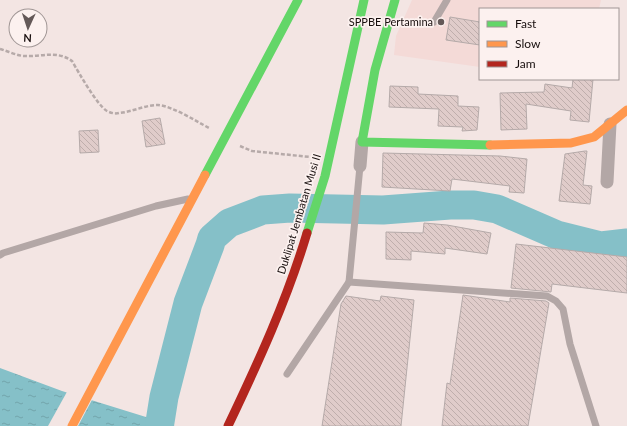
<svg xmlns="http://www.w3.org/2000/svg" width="627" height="426" font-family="Lato,sans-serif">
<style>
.built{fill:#f4dad7}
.water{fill:url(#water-ripples)}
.pier{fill:#f3e5e3}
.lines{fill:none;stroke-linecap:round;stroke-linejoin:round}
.river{stroke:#85c0c8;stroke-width:29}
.building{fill:url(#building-back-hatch);stroke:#b5aaa9}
.path{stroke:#b6aaa9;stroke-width:2.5;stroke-dasharray:4 2;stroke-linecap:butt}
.lane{stroke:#b3a7a6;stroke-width:7}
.street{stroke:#b3a7a6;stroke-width:13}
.fast{stroke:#63d668;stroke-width:9}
.slow{stroke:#ff974d;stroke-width:9}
.fast-bridge{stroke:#63d668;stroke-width:9}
.jam-bridge{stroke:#b3261e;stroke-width:9}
.poi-dot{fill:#645958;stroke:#fcf1ef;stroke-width:1.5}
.labels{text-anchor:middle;stroke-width:3.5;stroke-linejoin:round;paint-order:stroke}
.poi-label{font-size:11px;fill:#170e0d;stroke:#fcf1ef;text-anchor:end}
.street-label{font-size:11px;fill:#170e0d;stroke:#fcf1ef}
</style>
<defs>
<pattern id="water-ripples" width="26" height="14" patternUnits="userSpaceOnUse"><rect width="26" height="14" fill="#85c0c8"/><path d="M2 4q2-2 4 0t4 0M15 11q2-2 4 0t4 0" fill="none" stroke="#72a4ab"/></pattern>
<pattern id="building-back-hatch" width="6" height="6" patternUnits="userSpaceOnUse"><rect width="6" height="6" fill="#e0ccca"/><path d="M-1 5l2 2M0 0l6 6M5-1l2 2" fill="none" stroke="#bfaeac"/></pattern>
</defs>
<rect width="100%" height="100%" fill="#f3e5e3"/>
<polygon class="built" points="412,0 601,0 599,9 480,9 480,67 394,55 396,36"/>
<polygon class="water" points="0,368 62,391 175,426 0,426"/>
<polygon class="pier" points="68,390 93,398 78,426 48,426"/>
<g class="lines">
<polyline class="river" points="160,422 164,397 188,303 210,245 212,238 229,223 263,210 290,208 383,210 450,205 474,205 497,209 557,235 601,246 627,243"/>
</g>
<g class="building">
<polygon points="450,17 480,22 480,45 446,40"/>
<polygon points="573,79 593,79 589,122 570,120 571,111 526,104 527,129 501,130 500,93 544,92 545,84 572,88"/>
<polygon points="390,86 418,87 418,94 458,96 458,106 479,107 477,130 462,131 463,127 438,126 439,109 389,107"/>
<polygon points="160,118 165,144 146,147 142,121"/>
<polygon points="98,130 99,152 80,153 79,131"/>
<polygon points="585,151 587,151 583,185 592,186 590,204 559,201 565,154"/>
<polygon points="383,153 500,156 527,159 524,193 509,192 510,186 452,179 450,191 382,187"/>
<polygon points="424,223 447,225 491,233 487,254 445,248 445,254 411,251 411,260 386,259 386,232 423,233"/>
<polygon points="516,244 627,257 627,293 552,284 551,292 511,288"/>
<polygon points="463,295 510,302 510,298 546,301 549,303 528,426 442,426 447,383 450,384"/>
<polygon points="346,296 380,301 381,296 414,300 401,426 322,426 341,304"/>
</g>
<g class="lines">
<g class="path">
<path d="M0,49C8,51 17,56 25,56C41,57 57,50 72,61C79,73 97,105 107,111C111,113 115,114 119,113C132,112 145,105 158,105C172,106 196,121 209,128"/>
<polyline points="240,146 252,151 310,157"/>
</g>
<g class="lane">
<polyline points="434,22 447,0"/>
<polyline points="0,255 3,253 156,206 188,199"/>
<polyline points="349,282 547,296 556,301 563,309 570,344 596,426"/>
<polyline points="287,374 349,282 360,166"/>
</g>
<g class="street">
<polyline points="360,166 362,142"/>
<polyline points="607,182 610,124"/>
</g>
<g class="fast">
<polyline points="395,0 375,70 362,142 490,145"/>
<polyline points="205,175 298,0"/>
</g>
<g class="slow">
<polyline points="490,145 571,143 594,137 627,110"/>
<polyline points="72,426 205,175"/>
</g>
<polyline class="fast-bridge" points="307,233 325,176 364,0"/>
<path class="jam-bridge" d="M228,426C258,363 287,300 307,233"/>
</g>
<circle class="poi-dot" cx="441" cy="22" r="4"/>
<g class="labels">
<g class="poi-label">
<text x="433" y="26">SPPBE Pertamina</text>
</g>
<g class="street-label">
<text transform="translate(299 214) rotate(-73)" y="4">Duklipat Jembatan Musi II</text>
</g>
</g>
<rect x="479" y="8" width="140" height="72" fill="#fcf1ef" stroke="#a09695"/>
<rect x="487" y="21" width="20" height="6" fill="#63d668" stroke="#a09695"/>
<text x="515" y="28" font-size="12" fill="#170e0d">Fast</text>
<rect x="487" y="41" width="20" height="6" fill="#ff974d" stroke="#a09695"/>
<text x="515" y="48" font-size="12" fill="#170e0d">Slow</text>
<rect x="487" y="61" width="20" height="6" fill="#b3261e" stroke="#a09695"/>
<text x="515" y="68" font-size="12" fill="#170e0d">Jam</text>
<g transform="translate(28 28) rotate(183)"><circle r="19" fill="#fcf1ef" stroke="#a09695"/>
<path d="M0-3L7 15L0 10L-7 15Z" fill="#645958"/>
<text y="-6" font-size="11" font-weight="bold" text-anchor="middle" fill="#170e0d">N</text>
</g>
</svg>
